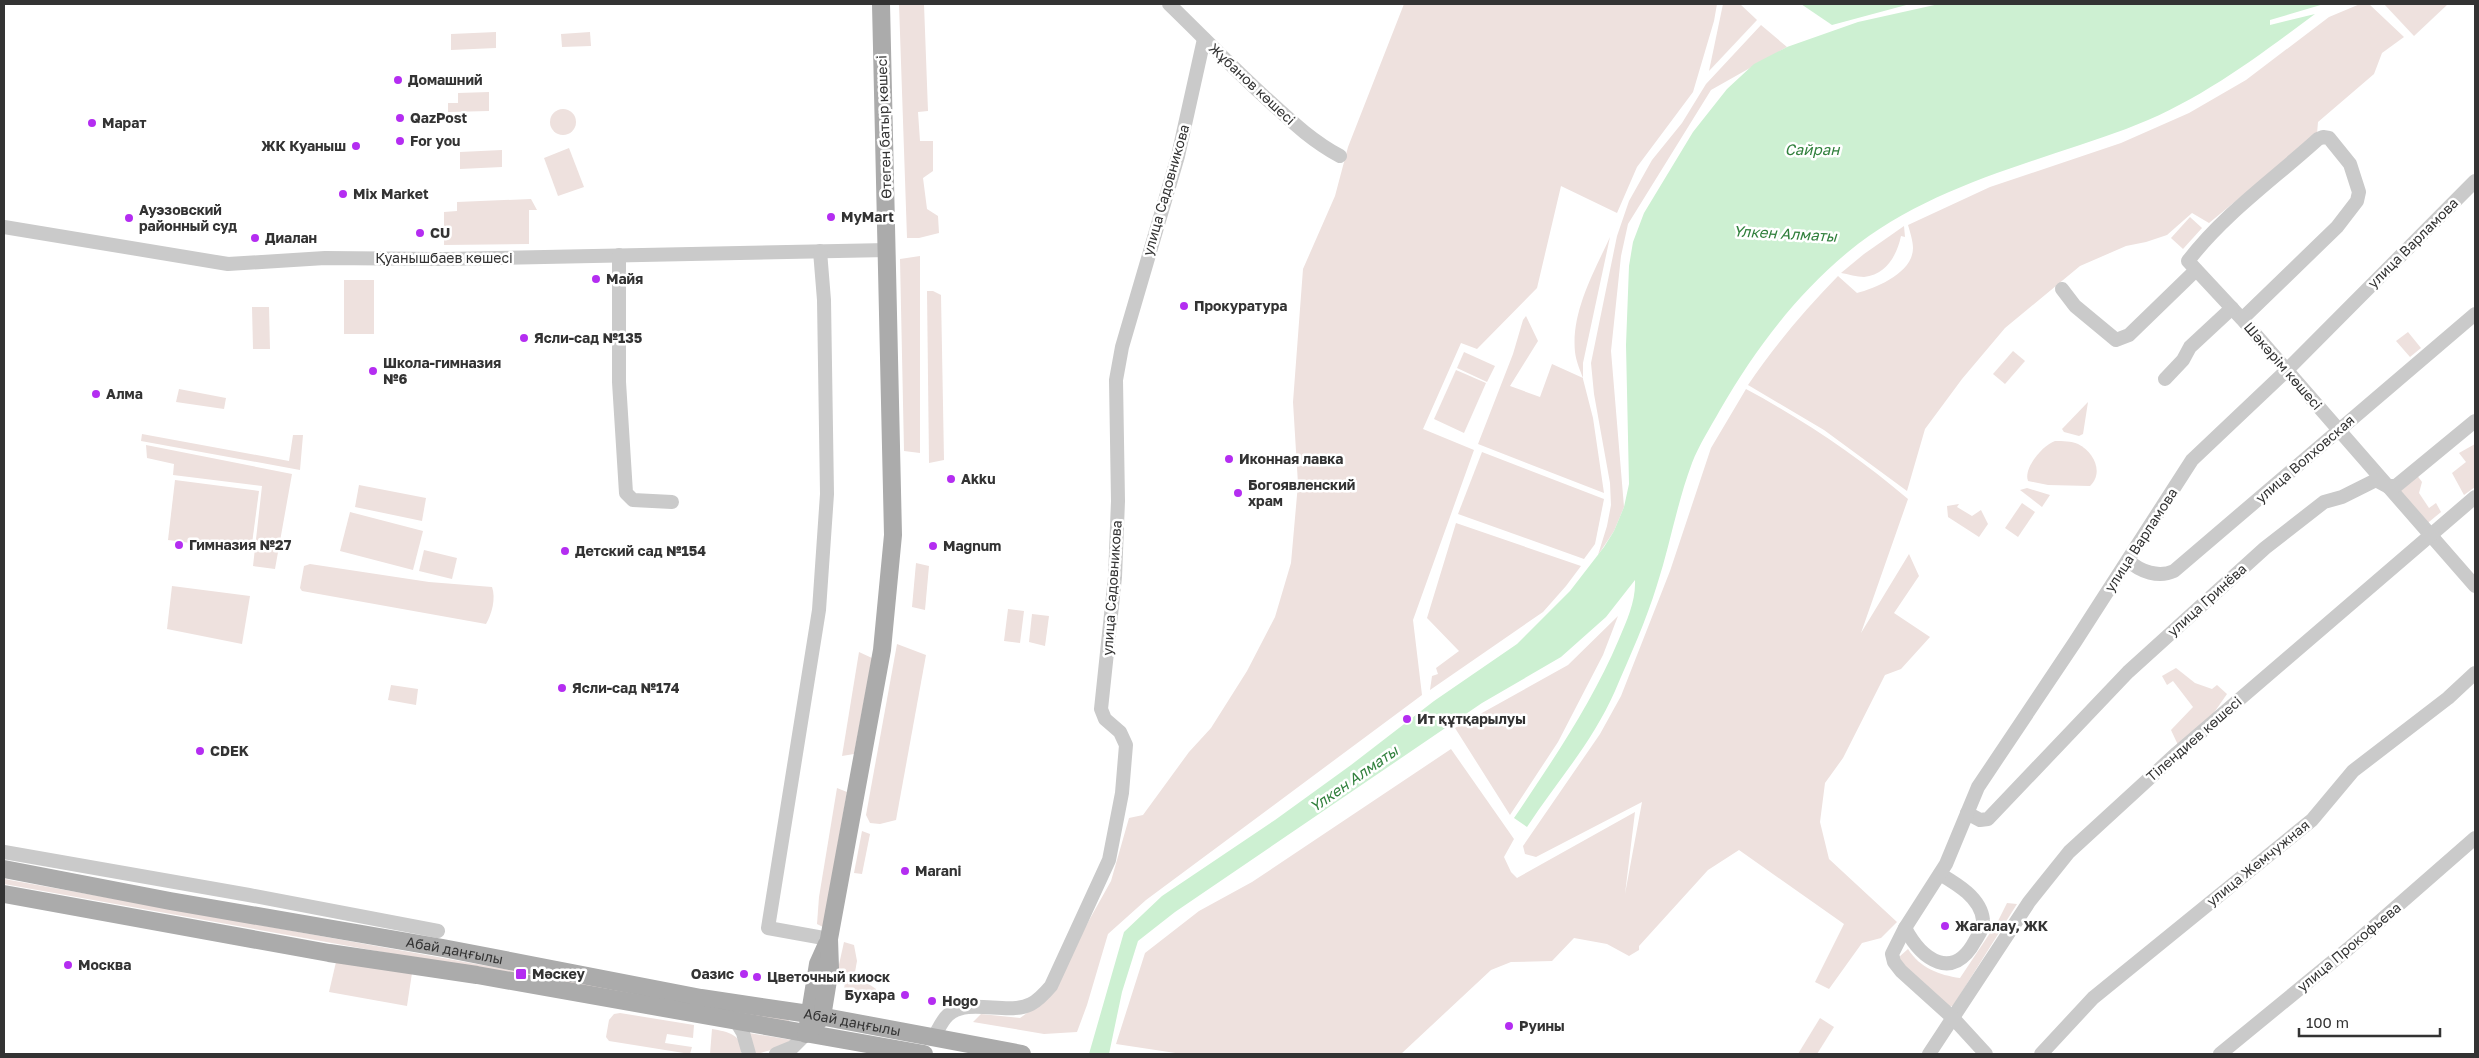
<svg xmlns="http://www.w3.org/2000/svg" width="2479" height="1058" font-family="'Golos Text',sans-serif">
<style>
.green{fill:#eee1de}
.water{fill:#cdf0d2}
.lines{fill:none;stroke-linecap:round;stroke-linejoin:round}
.minor{stroke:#cacaca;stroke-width:14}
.major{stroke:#ababab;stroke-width:18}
.poi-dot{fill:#b42df1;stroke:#fff;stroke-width:2}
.labels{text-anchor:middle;stroke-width:5;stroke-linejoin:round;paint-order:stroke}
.poi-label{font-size:14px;font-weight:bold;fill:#333;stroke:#fff;text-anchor:start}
.street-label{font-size:14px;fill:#333;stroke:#fff}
.water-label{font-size:15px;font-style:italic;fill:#31803d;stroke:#fff}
</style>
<rect width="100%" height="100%" fill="#fff"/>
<g class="green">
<polygon points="899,4 924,4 928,111 918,112 920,141 933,141 933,171 923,178 927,209 938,216 939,233 919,238 907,238"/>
<polygon points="1404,4 1717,4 1714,21 1693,92 1637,167 1617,213 1561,186 1537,288 1477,349 1461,343 1423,429 1474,450 1413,620 1422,695 1146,900 1108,934 1087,1005 1077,1032 1044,1034 973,1022 981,1014 1020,1018 1044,1001 1111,881 1129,818 1143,815 1189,752 1211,728 1247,671 1275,617 1291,563 1298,484 1293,402 1303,269 1335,196 1348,147"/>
<polygon points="1723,4 1740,4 1757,20 1709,71"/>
<path d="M2360,4H2369L2404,37L2382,53L2374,74L2318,122L2317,134L2209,223L2192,213L2167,235L2146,242L2126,246L2080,266L2005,328L1962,379L1925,429L1907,491L1824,430L1748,385C1775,345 1804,311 1838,276L1857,293C1876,288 1913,273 1913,248C1913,241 1910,232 1908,225L1990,187L2121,143L2189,113L2246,80L2329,17Z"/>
<polygon points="2384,4 2448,4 2414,36"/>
<polygon points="1761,25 1787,47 1711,90 1628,224 1621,256 1611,351 1624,507 1614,531 1598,555 1607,526 1611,505 1610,483 1594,394 1591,363 1617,236 1629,201 1652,160 1682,123 1706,84"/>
<polygon points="496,32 496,48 451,50 451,34"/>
<polygon points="590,32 591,46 562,47 561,34"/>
<polygon points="489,92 489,111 448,112 448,103 458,103 458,93"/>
<circle cx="563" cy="122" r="13"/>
<polygon points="569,148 584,187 558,196 544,158"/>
<polygon points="502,150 502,167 460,169 460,152"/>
<polygon points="531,199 537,210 529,210 529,244 444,245 444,212 457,211 457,202"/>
<polygon points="2190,217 2202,228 2183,249 2171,238"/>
<path d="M1904,226L1905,237L1901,236C1897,255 1886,275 1864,277C1857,277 1848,274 1841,273L1864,254Z"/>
<path d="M1610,237L1583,363V379L1593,418L1604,493L1478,444L1513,354L1523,320L1526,316L1538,341L1510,386L1540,397L1552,364L1583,378C1580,370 1576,361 1575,352C1571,312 1594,272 1610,237Z"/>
<polygon points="920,256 920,453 904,451 900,259"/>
<rect x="344" y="280" width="30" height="54"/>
<polygon points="927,291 933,291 941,295 944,460 929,463"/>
<polygon points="252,307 269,307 270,349 253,349"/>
<polygon points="2408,332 2421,348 2410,357 2396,341"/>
<polygon points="2013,351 2025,361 2005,384 1993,374"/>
<polygon points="1464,352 1495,366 1487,382 1457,368"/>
<polygon points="1456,370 1486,383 1464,433 1434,419"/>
<polygon points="179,389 226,398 224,409 176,402"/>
<path d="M1746,389C1802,419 1859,457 1908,499L1861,633L1909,554L1919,576L1894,613L1930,637L1901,669L1885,675L1843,758L1825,783L1820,822L1829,859L1897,922L1881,938L1862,943L1829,989L1815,982L1844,924L1739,850L1708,870L1639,946V950L1629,956L1607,944L1574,938L1552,961L1511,962L1491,970L1401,1054H1182L1116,1044L1145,953L1199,911L1252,882L1451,749L1514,839L1504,857L1511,872L1517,878L1635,812L1625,894L1642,802L1536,857L1525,854L1523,846L1600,734L1621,696L1670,571L1711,448Z"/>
<polygon points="2088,402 2083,434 2079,436 2064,432 2062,429"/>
<polygon points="142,434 289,461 293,435 303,435 300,470 141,441"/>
<path d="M2055,441C2063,441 2071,441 2078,444C2094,452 2104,473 2090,486L2048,485L2028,481C2023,468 2043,445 2055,441Z"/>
<polygon points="2475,444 2475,487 2464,495 2452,473 2466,462 2459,453"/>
<polygon points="146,445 292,474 275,569 253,566 262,486 173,475 174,464 147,458"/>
<polygon points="1482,452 1604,499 1595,544 1584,559 1458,514"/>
<polygon points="2416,474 2422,482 2419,493 2429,508 2436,503 2441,512 2424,526 2392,491"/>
<polygon points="175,480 259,491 251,551 168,540"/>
<polygon points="359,485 426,498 422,521 355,507"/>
<polygon points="2027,488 2050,495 2042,507 2020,490"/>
<polygon points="2022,503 2035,512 2018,537 2005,528"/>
<polygon points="1959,504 1957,507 1972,516 1981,510 1988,524 1979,537 1948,517 1947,506"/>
<polygon points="350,512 423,531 413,570 340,551"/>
<polygon points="1456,523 1581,566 1566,586 1543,612 1430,690 1432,676 1438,674 1436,668 1459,651 1427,618"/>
<polygon points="424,550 457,558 452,579 419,571"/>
<polygon points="916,563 929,566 925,610 912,607"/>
<path d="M310,564L429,582L492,587C496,598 492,614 486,624L302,591L300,588L304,566Z"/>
<polygon points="172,586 250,596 242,644 167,629"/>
<polygon points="1008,609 1024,611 1020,643 1004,641"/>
<polygon points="1032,614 1049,616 1045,646 1029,642"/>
<polygon points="1618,616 1603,655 1558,742 1510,815 1455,728 1568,665"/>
<polygon points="897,644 926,655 896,820 880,824 870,823 866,815"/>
<polygon points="859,652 872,658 854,754 842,756"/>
<polygon points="2176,668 2195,683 2212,689 2217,685 2227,694 2206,724 2178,745 2171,730 2193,707 2173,681 2167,685 2162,676"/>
<polygon points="391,685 418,689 416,705 388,700"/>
<polygon points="837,788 847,792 823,927 817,924 819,897"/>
<polygon points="862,831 870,834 862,874 854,873"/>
<polygon points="4,879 789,1020 788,1025 4,884"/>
<path d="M2007,903L2017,904L1953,1006L1947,1007L1901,962L1899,957L1908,949C1920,968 1939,975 1960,978L1998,921Z"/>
<polygon points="844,942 854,945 857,961 855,972 844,973 838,969"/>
<polygon points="336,962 412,973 407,1006 329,992"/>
<polygon points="857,976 876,989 874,1001 848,997 844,992 845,979"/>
<polygon points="620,1013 694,1025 693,1038 667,1034 665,1043 692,1047 690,1054 609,1041 606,1037 609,1020 614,1014"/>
<polygon points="1820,1018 1834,1027 1817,1054 1798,1054"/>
<path d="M712,1029C728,1032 743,1034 741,1054H710Z"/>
<polygon points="749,1033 792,1040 778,1048 757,1054 753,1051"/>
</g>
<g class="water">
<polygon points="1801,4 1910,4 1832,25"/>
<path d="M1939,4H2324L2270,20V25L2315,14C2256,58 2197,103 2126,129C2031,164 1928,186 1848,252C1795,296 1754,351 1720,410C1710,428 1699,445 1692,463C1677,503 1670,545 1657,585C1646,621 1630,656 1615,691C1592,743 1558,780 1527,827L1514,818C1553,760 1592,703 1619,639C1627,620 1636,601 1635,580L1606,617L1561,657L1482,703L1175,912L1138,941L1122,992L1109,1054H1089L1124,932L1162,896L1275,820L1351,765L1434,701L1517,644L1570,591L1604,547L1614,531L1624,507L1629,484L1626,345L1629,266L1633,242L1644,213L1693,132L1727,89L1754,64L1787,47L1858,22Z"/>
</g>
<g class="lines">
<g class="minor">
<path d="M1169,4C1202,36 1234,69 1268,100C1291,121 1312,141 1340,156"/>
<polyline points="4,227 228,264 325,258 442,259 888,250"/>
<polyline points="820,251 824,300 827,494 819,610 768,928 829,939"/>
<polyline points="619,255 619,382 626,493 633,500 672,502"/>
<polyline points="2062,289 2075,306 2116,340 2129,335 2196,270"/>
<path d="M2242,319L2337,227L2357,201L2359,192L2350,164L2329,138L2323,137L2318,139C2274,179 2224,214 2188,261L2242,319L2475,586"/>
<polyline points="2165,379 2183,360 2190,347 2232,308"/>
<path d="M2128,560C2140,572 2159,578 2174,571L2475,314"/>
<polyline points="1967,813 1980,820 1988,819 2128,672 2265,548 2324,502 2342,497 2376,480 2387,486 2396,486 2475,421"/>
<polyline points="4,852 249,895 438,931"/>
<path d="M1905,928C1922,960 1953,982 1975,941C1979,934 1984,928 1983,920C1981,898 1957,884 1940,874"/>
<polyline points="737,1023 743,1033 749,1054"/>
<path d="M934,1037C938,1030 942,1020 948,1015C968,997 1008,1016 1031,1004C1039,1000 1045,993 1051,986L1109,860L1122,793L1126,745L1120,732L1105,719L1101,709L1115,577L1118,501L1116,380L1122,347L1178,156L1204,39"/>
<polyline points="776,1054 793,1047 806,1034"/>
<polyline points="1929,1054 2029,902 2069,852 2177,753 2475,497"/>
<polyline points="1986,1054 1953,1018 1901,971 1894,962 1892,954 1905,928 1946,864 1978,787 2075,642 2192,460 2287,370 2475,181"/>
<polyline points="2041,1054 2093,998 2312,820 2353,771 2448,698 2475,673"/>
<polyline points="2220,1054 2348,949 2475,838"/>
</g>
<g class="major">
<path id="s1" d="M4,869L170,901L443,948L701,998L809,1014L1022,1054"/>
<polyline points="4,894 329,953 477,975 924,1054"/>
<polyline points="808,1025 818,964 827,944"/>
<polyline points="806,1034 822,1017 830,968 829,939 882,650 893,535 881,4"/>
</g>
</g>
<g class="poi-dot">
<circle cx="398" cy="80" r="5"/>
<circle cx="400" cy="118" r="5"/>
<circle cx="92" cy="123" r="5"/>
<circle cx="400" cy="141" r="5"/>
<circle cx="356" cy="146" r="5"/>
<circle cx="343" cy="194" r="5"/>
<circle cx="831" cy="217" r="5"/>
<circle cx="129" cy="218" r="5"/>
<circle cx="420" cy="233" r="5"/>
<circle cx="255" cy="238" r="5"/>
<circle cx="596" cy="279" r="5"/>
<circle cx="1184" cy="306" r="5"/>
<circle cx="524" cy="338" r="5"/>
<circle cx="373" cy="371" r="5"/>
<circle cx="96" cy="394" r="5"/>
<circle cx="1229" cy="459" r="5"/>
<circle cx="951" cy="479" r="5"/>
<circle cx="1238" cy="493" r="5"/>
<circle cx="179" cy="545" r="5"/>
<circle cx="933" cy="546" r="5"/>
<circle cx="565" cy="551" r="5"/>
<circle cx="562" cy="688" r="5"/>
<circle cx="1407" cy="719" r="5"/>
<circle cx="200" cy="751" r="5"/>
<circle cx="905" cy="871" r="5"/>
<circle cx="1945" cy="926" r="5"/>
<circle cx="68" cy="965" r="5"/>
<rect x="515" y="968" width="12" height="12" rx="2.5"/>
<circle cx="744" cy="974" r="5"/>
<circle cx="757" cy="977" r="5"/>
<circle cx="905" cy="995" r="5"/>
<circle cx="932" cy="1001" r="5"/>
<circle cx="1509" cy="1026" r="5"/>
</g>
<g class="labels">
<g class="poi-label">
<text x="408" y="85">Домашний</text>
<text x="410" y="123">QazPost</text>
<text x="102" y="128">Марат</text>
<text x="410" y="146">For you</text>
<text x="346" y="151" text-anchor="end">ЖК Куаныш</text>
<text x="353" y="199">Mix Market</text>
<text x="139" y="215">Ауэзовский<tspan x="139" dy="16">районный суд</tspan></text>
<text x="841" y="222">MyMart</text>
<text x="430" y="238">CU</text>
<text x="265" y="243">Диалан</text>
<text x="606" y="284">Майя</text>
<text x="1194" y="311">Прокуратура</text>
<text x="534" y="343">Ясли-сад №135</text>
<text x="383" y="368">Школа-гимназия<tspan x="383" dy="16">№6</tspan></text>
<text x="106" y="399">Алма</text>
<text x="1239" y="464">Иконная лавка</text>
<text x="961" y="484">Akku</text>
<text x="1248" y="490">Богоявленский<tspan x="1248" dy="16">храм</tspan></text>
<text x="189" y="550">Гимназия №27</text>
<text x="943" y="551">Magnum</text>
<text x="575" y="556">Детский сад №154</text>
<text x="572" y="693">Ясли-сад №174</text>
<text x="1417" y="724">Ит құтқарылуы</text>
<text x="210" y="756">CDEK</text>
<text x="915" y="876">Marani</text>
<text x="1955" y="931">Жагалау, ЖК</text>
<text x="78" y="970">Москва</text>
<text x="532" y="979">Мәскеу</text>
<text x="734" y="979" text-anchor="end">Оазис</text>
<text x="767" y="982">Цветочный киоск</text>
<text x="895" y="1000" text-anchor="end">Бухара</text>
<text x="942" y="1006">Hogo</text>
<text x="1519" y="1031">Руины</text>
</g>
<g class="street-label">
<text transform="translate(1252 84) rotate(43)" y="5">Жұбанов көшесі</text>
<text transform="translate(884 127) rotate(-92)" y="5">Өтеген батыр көшесі</text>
<text transform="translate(1166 190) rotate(-74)" y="5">улица Садовникова</text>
<text transform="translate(2413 243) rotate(-45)" y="5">улица Варламова</text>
<text x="444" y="263">Қуанышбаев көшесі</text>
<text transform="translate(2283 366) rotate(49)" y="5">Шәкәрім көшесі</text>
<text transform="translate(2305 459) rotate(-41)" y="5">улица Волховская</text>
<text transform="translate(2141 540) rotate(-57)" y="5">улица Варламова</text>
<text transform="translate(1112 588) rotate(-86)" y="5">улица Садовникова</text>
<text transform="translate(2207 600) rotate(-42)" y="5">улица Гринёва</text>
<text transform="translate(2194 739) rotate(-41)" y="5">Тілендиев көшесі</text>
<text transform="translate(2258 863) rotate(-39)" y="5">улица Жемчужная</text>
<text transform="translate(2349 947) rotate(-40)" y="5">улица Прокофьева</text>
<text dy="5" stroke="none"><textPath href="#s1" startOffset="458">Абай даңғылы</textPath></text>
<text dy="5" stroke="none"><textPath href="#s1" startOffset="862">Абай даңғылы</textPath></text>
</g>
<g class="water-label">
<text x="1812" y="155">Сайран</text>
<text transform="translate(1785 234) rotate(3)" y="5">Үлкен Алматы</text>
<text transform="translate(1354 779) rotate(-35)" y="5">Үлкен Алматы</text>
</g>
</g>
<rect width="2479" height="1058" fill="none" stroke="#333333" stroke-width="10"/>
<path d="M2299 1028v8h141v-8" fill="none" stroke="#333333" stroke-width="2.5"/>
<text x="2306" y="1028" font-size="15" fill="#333333" stroke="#ffffff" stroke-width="4" paint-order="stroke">100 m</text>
</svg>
